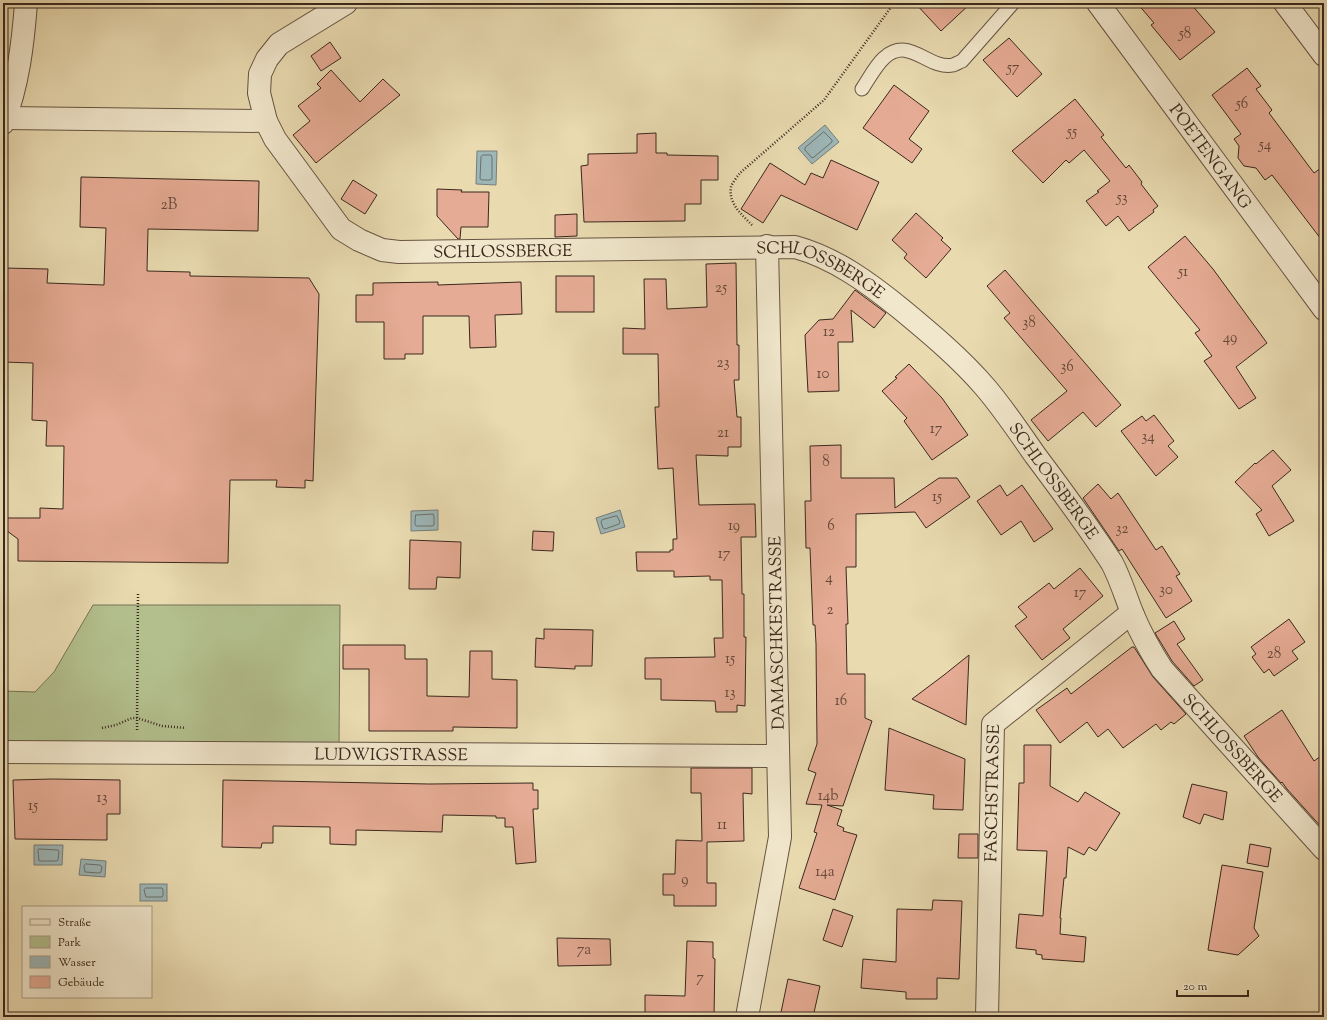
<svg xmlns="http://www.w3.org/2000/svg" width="1327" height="1020" font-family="'Sorts Mill Goudy',serif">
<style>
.green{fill:#b3c08e;stroke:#777456}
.water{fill:#9db7b8;stroke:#767e7a}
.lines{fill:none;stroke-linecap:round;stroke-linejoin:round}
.shore{stroke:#6c706a;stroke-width:1}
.building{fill:#e5ab94;stroke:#3b281d}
.service-casing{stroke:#665442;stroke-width:15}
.minor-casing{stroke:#665442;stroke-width:24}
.path{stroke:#3b281d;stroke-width:2.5;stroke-dasharray:1 2;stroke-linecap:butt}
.service{stroke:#f1e7cc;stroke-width:13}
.minor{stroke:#f1e7cc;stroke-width:22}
.labels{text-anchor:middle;stroke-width:3;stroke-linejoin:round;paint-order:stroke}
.number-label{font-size:15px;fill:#66493b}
.street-label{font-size:17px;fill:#3b281d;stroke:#f1e7cc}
</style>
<rect width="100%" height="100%" fill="#e9dab0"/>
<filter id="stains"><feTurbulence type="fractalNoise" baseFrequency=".005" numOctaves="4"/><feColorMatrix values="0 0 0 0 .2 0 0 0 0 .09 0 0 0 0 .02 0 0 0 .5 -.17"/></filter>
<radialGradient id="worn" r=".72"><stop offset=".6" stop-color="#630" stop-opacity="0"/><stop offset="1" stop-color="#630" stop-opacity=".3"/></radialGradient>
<polygon class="green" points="93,605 340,605 339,746 3,744 3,691 35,692 54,672"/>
<g class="water">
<polygon points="825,125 839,142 812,164 798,148"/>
<polygon points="477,151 497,151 496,185 476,184"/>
<polygon points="438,510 438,530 411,531 411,511"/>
<polygon points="620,510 625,527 601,534 596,518"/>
<polygon points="34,845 63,845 62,865 34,865"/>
<polygon points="81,859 106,861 105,877 79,875"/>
<rect x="140" y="884" width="27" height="17"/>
</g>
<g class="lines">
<g class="shore">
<polygon points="824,132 832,140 832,142 814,157 812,158 805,150 805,148"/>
<polygon points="483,155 491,155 492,157 492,179 490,180 482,180 480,179 481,157"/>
<polygon points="416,515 433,514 434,516 434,525 432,526 416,526 415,524"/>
<polygon points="617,516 620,522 619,524 605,529 603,528 601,522 602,520"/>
<polygon points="39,849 58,850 59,851 58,860 57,861 39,861 38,851"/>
<polygon points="86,864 100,865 102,867 101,872 99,873 85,872 84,866"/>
<polygon points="146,888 162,888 163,890 163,896 162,897 146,897 144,890"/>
</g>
</g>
<g class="building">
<polygon points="915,3 971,3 941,31"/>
<polygon points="1137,3 1190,3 1215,32 1180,60 1151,25 1154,23"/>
<polygon points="1009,38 1042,74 1017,97 983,60"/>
<polygon points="330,42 341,58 321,71 311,56"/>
<polygon points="1247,68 1261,86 1256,89 1272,110 1269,113 1314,173 1324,166 1324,243 1272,175 1265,180 1256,168 1244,166 1238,158 1239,146 1234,139 1241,134 1212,95"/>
<polygon points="331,70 360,102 383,79 400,95 316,163 293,135 310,121 298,106 321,88 317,84"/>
<polygon points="894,85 929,111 909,139 922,149 912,163 863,128"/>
<polygon points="1075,99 1104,135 1101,137 1126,168 1129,165 1142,182 1141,184 1158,206 1153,210 1154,212 1129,231 1118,216 1106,226 1086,201 1099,192 1097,191 1110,181 1084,150 1069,163 1066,160 1043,183 1012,151"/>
<polygon points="656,133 656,153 667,153 667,155 718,156 718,180 701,180 701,204 685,204 685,221 584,222 581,166 588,165 588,154 637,153 637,134"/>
<polygon points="831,160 879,182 857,230 781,195 763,223 741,209 770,163 805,185 811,173 823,178"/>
<polygon points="81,177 259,181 258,231 148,229 147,271 190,272 190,276 309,278 319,294 313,481 305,480 305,488 276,487 277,480 230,480 228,563 18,561 18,539 3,528 3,518 40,518 40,508 63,509 64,446 46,446 47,421 32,420 33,363 3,362 3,268 48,269 47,283 104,285 106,228 80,227"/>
<polygon points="353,180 377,195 365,214 341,199"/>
<polygon points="437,189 462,190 461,192 489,192 488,227 461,227 460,239 458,239 437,216"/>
<polygon points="916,213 943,238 941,240 951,249 926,278 904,258 907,254 892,240"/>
<polygon points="577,214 577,236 555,237 555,215"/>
<polygon points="1185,236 1213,269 1267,343 1236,367 1256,398 1239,409 1204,361 1212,356 1195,333 1200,330 1148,267"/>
<polygon points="736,263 737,345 739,345 739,380 734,380 737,417 741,417 741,447 728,447 728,456 696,455 699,505 755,504 756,537 741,537 742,594 744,594 744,637 746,637 745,706 737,705 737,712 716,712 715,701 661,700 661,679 645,679 645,658 715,657 714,638 723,638 722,580 710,580 710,576 674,577 674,571 637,571 636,552 670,552 670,550 673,550 673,539 677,539 673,468 658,469 655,407 659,407 658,354 623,354 623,328 645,329 644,279 666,279 667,309 707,307 706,264"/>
<polygon points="1005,270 1121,405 1096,427 1083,412 1048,441 1031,420 1067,391 1004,318 1010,313 987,286"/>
<rect x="556" y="276" width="38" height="36"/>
<polygon points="438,282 438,285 521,282 522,314 495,315 496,347 470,348 469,316 423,316 423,354 405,354 405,359 384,359 384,322 356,322 356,295 373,295 373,283"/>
<polygon points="855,290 886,313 874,328 851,310 853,342 838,342 839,391 808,392 805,335 819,320 833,319"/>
<polygon points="909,364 942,398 968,435 932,460 904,421 907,418 882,391 897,378 895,377"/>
<polygon points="1154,415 1174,441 1168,446 1178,457 1156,476 1121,431 1142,416 1146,421"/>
<polygon points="841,445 841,478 894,478 895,508 939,478 957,478 970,497 926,528 915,512 856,514 856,567 846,567 848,624 846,624 847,674 865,674 865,718 872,721 843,806 827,805 842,810 837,825 844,828 843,831 857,835 835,900 799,888 817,833 814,832 822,805 806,804 816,773 808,770 817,744 816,644 815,625 813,625 810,548 806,548 805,501 811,501 810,446"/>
<polygon points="1273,450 1291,470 1272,486 1294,521 1269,536 1256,514 1262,510 1235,482 1255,463 1256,464"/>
<polygon points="1098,484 1111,499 1118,493 1156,550 1162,546 1180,574 1176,576 1192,601 1166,618 1122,549 1119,551 1083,498"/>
<polygon points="1000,485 1007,496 1022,485 1053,529 1034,542 1021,521 1001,535 977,501"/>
<polygon points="533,531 554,532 553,551 532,550"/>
<polygon points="410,540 461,542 460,578 437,577 436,589 409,589"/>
<polygon points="1080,568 1103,596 1063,629 1070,638 1042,660 1015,626 1027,617 1018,607 1049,583 1054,589"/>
<polygon points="1289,619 1305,642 1292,651 1298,659 1274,676 1269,669 1264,673 1252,657 1256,654 1251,647"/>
<polygon points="1174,621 1185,639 1177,644 1203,680 1194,686 1172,661 1155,633"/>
<polygon points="544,629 593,630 592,666 575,666 575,669 535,667 536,638 544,639"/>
<polygon points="343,645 405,645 405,659 427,659 427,696 469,697 470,651 492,651 492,679 517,680 517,728 453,727 453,731 369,731 369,669 343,669"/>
<polygon points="1132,647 1134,647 1153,677 1186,714 1174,724 1171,722 1161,730 1156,724 1123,748 1108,729 1098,737 1087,722 1060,743 1036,710 1067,688 1071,694"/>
<polygon points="969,655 966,725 912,699 944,675"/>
<polygon points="1282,710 1314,761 1324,754 1324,830 1287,789 1282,782 1281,783 1258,757 1244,736"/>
<polygon points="889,728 965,759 963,810 933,809 934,795 885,790"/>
<polygon points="1024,745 1051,745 1050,786 1078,802 1085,792 1120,813 1096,851 1089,847 1084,855 1068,847 1066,878 1064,878 1060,918 1061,918 1060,934 1086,937 1084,962 1042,959 1042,955 1036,954 1036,950 1016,948 1019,914 1043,916 1047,851 1017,850 1019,783 1024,783"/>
<polygon points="691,768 752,768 752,794 743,793 744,841 707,842 707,883 716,883 716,906 674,906 674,895 663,895 663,874 675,874 676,840 702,841 701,793 691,793"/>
<polygon points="52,779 120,780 120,814 107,814 107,840 15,839 13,780"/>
<polygon points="223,780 429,784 533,783 533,790 538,790 538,809 533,809 536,862 516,864 513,827 505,827 505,818 496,818 496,816 443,815 442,832 356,830 356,845 330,844 330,827 273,826 273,843 262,843 261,848 222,847"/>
<polygon points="1192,784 1227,792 1223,820 1204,814 1200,824 1183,817"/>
<polygon points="959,834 978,834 978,858 958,858"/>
<polygon points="1250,844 1271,848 1268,867 1247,863"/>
<polygon points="1222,865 1263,872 1254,928 1259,936 1238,955 1208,950"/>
<polygon points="933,900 962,901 959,979 937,978 937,999 906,999 906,992 861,988 863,959 896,962 897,909 932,910"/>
<polygon points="833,909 853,916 842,947 823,940"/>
<polygon points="557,938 610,939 611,965 558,966"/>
<polygon points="687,941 713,942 713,958 715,959 714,1017 645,1017 645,995 685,996"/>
<polygon points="788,979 820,986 813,1017 780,1017"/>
</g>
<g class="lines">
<defs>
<path id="service" d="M862,89C868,80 876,65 884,58C909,35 928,70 953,65C956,64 959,62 962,61L1013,3"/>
<g id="minor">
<path id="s1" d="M346,3L279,44L267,59L260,74L259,93L266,121L275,139L341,229L359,240L382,250L399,252L795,247C835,258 869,283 901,309C930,333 960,358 985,387C1003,408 1019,432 1035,455C1062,491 1088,526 1112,563C1121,580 1126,598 1133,615C1141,634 1151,652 1162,669L1324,849"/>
<path id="s2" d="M1098,3L1324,309"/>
<polyline points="1285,3 1324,55"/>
<polyline points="5,118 266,121"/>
<path d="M3,123C18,86 23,43 26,3"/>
<path id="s3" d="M3,752L778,756"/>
<polyline points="747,1017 780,837 767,246"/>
<path id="s4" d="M987,1017L993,724L1125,618L1133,615"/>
</g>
</defs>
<use href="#service" class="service-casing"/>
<use href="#minor" class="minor-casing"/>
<g class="path">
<path d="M752,225C742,215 728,203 731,187C732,183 737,177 740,173L824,100L894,3"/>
<polyline points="102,728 116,725 132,718 137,718 162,726 186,728"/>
<polyline points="137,730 138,593"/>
</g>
<use href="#service" class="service"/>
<use href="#minor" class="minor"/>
</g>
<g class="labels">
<g class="number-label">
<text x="1185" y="38">58</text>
<text x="1013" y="72">57</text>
<text x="1242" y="108">56</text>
<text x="1072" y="136">55</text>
<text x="1265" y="149">54</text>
<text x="1122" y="202">53</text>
<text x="169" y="209">2B</text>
<text x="1183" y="276">51</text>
<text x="721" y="292">25</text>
<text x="1029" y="327">38</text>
<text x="829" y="336">12</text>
<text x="1230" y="342">49</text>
<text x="723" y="367">23</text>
<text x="1067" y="371">36</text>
<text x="823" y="378">10</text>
<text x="936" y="433">17</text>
<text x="723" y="437">21</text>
<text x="1148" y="441">34</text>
<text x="826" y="466">8</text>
<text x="937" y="501">15</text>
<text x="734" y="530">19</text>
<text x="831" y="530">6</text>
<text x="1122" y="533">32</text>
<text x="724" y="558">17</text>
<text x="829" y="582">4</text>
<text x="1166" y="594">30</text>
<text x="1080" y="597">17</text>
<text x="830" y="614">2</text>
<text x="1274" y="658">28</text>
<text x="730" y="663">15</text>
<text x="730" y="697">13</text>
<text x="841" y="705">16</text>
<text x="828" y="800">14b</text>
<text x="102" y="802">13</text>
<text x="33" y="810">15</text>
<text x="722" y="829">11</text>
<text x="825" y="876">14a</text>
<text x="685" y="884">9</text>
<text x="584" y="954">7a</text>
<text x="700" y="982">7</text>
</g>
<g class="street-label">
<text dy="6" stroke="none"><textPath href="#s2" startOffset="190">POETENGANG</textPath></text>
<text dy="6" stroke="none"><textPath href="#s1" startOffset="461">SCHLOSSBERGE</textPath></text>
<text dy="6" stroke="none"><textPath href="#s1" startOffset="784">SCHLOSSBERGE</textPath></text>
<text dy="6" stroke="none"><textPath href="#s1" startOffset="1108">SCHLOSSBERGE</textPath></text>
<text transform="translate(776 633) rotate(-91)" y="6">DAMASCHKESTRASSE</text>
<text dy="6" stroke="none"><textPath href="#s1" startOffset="1432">SCHLOSSBERGE</textPath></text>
<text dy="6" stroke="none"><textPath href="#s3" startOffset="388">LUDWIGSTRASSE</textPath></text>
<text dy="6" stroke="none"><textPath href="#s4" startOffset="224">FASCHSTRASSE</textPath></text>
</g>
</g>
<rect width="1327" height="1020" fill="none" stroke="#e9dab0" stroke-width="16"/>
<rect x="4" y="4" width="1319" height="1012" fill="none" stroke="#3b281d" stroke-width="2"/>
<rect x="8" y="8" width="1311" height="1004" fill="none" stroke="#3b281d"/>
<rect x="22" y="906" width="130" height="92" fill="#f1e7cc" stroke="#a89b86"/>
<rect x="30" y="919" width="20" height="6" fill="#f1e7cc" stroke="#a89b86"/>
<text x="58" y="926" font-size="12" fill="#3b281d">Straße</text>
<rect x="30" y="936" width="20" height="12" fill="#b3c08e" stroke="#a89b86"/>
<text x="58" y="946" font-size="12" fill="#3b281d">Park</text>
<rect x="30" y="956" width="20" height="12" fill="#9db7b8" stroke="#a89b86"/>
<text x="58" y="966" font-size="12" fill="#3b281d">Wasser</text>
<rect x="30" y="976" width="20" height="12" fill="#e5ab94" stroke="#a89b86"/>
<text x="58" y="986" font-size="12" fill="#3b281d">Gebäude</text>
<path d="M1177 990v6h71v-6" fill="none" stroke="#3b281d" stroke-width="2"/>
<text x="1183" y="990" font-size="12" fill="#3b281d" stroke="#f1e7cc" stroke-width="3" paint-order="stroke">20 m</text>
<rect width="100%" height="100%" filter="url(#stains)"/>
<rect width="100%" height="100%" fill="url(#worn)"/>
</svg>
